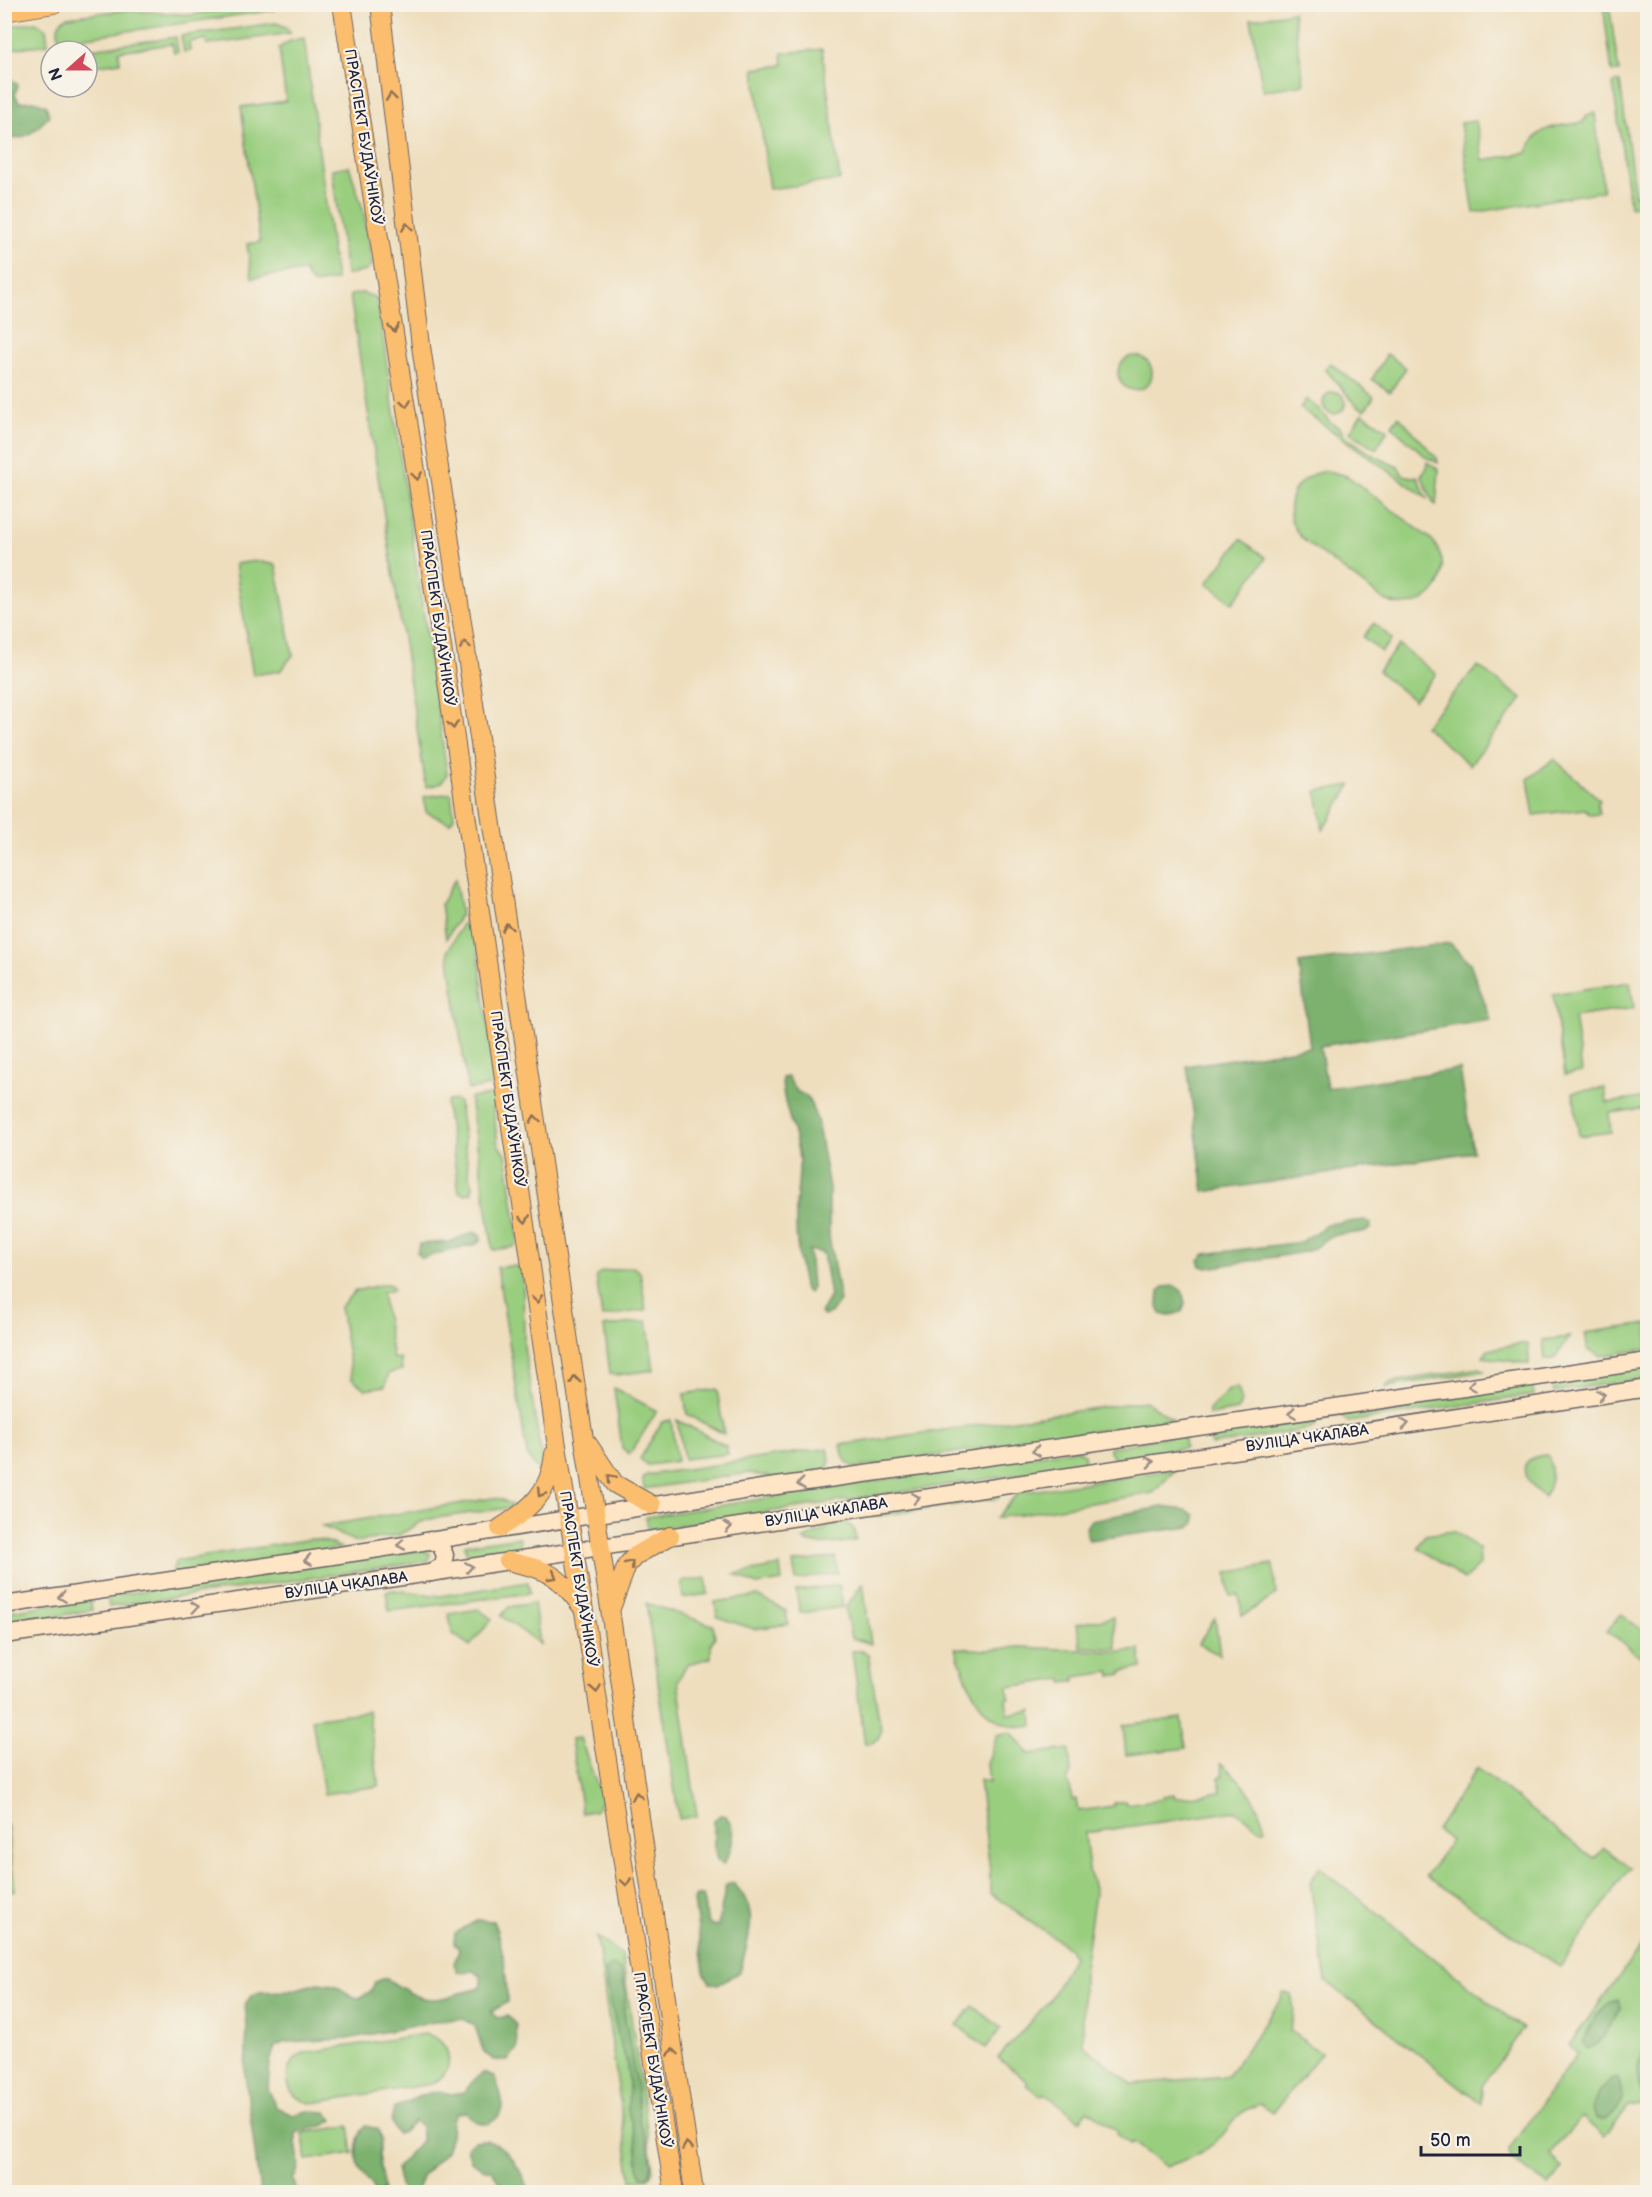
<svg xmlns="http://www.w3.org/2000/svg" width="1652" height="2197" font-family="'Balsamiq Sans',sans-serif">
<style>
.green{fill:#9ace7f;stroke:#5e785d;stroke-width:1.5}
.forest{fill:#7bb16e;stroke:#4e6a54;stroke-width:1.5}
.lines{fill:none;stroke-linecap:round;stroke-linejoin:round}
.secondary-casing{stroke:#696468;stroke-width:19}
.primary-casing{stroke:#696468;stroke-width:20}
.secondary{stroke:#fde5c5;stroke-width:16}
.primary{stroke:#fbbd6e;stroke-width:18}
.oneway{stroke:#8e7054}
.oneway2{stroke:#9a8d87}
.labels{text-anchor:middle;stroke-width:4.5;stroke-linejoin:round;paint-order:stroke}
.street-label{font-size:15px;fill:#22223b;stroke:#f7f3e8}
</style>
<rect width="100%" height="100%" fill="#f7f3e8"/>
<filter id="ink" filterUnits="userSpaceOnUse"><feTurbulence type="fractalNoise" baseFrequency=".0167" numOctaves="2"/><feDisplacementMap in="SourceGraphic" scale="12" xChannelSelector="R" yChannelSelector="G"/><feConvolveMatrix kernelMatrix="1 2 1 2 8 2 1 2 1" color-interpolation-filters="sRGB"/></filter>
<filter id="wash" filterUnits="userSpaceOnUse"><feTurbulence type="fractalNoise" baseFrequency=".008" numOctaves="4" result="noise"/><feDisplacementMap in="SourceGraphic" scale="24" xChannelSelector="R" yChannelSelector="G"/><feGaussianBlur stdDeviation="1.35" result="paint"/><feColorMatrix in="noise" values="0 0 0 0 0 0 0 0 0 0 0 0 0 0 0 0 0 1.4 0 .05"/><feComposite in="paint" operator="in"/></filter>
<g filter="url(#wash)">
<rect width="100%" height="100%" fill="#eedebd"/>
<g class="green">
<path d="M255,4L277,5L275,10L59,41C58,30 55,23 67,17L125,10L191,15Z"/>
<polygon points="1603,5 1609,5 1619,72 1612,72"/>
<polygon points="1293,12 1304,84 1263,91 1251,19"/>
<polygon points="36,22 46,29 48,44 5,50 5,27"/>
<polygon points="276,23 286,27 291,33 207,45 206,39 189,42 190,51 184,52 181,36"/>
<polygon points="176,37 178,52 174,53 172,44 119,51 120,62 87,67 87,51 75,51"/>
<polygon points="304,38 336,280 314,284 307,278 305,271 252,278 247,244 260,242 241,107 286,101 279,48 290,41"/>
<polygon points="822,49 840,180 769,189 754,69 783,65 782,53"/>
<polygon points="1616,82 1620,82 1635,195 1647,194 1647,204 1630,207 1613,84"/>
<path d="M1595,113L1603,191L1474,213L1460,123L1476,121L1483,160L1527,153C1536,125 1557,126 1582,123L1587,116Z"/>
<polygon points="349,166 364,213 372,264 366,271 346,275 332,169"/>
<path d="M362,293L375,297L378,304L447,773C444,784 437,785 426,787L350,295Z"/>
<polygon points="1387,354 1406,368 1390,392 1372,379"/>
<circle cx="1135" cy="373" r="17"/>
<polygon points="1330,363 1374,397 1365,410 1357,406 1325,369"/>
<circle cx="1334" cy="403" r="11"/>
<polygon points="1306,399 1319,409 1331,423 1339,427 1344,435 1373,455 1398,467 1403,475 1412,477 1417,476 1427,498 1300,408"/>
<polygon points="1362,413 1388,430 1376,449 1350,432"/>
<polygon points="1399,416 1437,458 1438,463 1426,457 1392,426"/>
<polygon points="1427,462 1439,470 1436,505 1433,502 1421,475 1427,468"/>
<path d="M1327,471L1347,476L1431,539C1462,576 1425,621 1383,599L1306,542C1277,517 1288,475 1327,471Z"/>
<polygon points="1241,539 1266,558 1233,603 1207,583"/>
<polygon points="256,561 276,565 293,655 280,671 253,675 235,564"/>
<polygon points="1374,623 1392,639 1381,652 1363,637"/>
<polygon points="1399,645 1436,674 1414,701 1378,671"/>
<polygon points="1478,666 1522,699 1470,765 1424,726"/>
<polygon points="1554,759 1600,800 1597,804 1599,814 1590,815 1585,809 1534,815 1528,779"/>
<polygon points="1351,785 1323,830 1317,791"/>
<polygon points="451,793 454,817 450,823 426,812 424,797"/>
<polygon points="455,879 461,914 446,939 441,904"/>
<polygon points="473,914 496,1085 468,1090 448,951 467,915"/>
<polygon points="1630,982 1634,1008 1574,1017 1582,1072 1565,1075 1553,994"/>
<polygon points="1605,1088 1607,1103 1647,1097 1647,1108 1609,1113 1611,1132 1579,1136 1573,1092"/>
<polygon points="497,1094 498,1099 493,1107 498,1145 506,1153 519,1242 513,1247 493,1250 470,1098"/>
<polygon points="456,1100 459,1103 469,1174 473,1186 471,1193 464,1194 459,1192 446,1105 448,1101"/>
<polygon points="515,1266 523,1270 524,1347 544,1474 535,1467 527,1454 497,1267"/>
<polygon points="633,1267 640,1272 646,1310 602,1317 596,1276 601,1272"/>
<polygon points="385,1284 391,1285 394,1290 382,1293 393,1359 400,1358 402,1370 389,1373 385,1386 365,1389 352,1379 340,1307 355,1291"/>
<polygon points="647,1321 654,1370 617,1375 610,1373 604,1327"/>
<polygon points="1647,1324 1647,1349 1600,1356 1588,1350 1585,1333"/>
<polygon points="1570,1337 1554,1359 1545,1360 1543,1340"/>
<polygon points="1528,1343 1529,1364 1483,1357 1488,1349"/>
<polygon points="1647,1364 1647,1378 1554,1392 1551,1378"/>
<polygon points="1479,1368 1484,1371 1386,1387 1392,1382"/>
<polygon points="1532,1381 1534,1395 1348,1422 1342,1416 1343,1412"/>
<path d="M1237,1387C1242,1396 1242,1401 1238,1410L1209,1415V1410L1229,1390Z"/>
<polygon points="614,1388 657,1411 630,1454 622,1448"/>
<polygon points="717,1389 724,1434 687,1414 684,1394"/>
<path d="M1145,1401L1173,1419L856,1468C845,1464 843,1457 841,1445Z"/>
<polygon points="1313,1417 1316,1421 1315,1426 1310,1429 1211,1445 1209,1430"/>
<polygon points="671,1420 677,1461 648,1465 640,1459 662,1422"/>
<polygon points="677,1420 726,1446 728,1454 684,1459"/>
<polygon points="1183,1433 1185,1448 1115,1459 1109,1452 1109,1448"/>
<polygon points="828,1448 830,1461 827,1469 820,1477 784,1480 749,1473 644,1489 643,1479 647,1475"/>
<polygon points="1076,1449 1084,1454 1085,1459 1080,1465 648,1530 646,1517"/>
<path d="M1548,1455C1553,1471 1553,1482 1544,1497C1525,1482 1510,1457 1548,1455Z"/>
<polygon points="1176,1469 1153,1493 996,1518 1018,1493"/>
<polygon points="1000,1493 999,1498 872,1517 870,1513"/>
<polygon points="493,1498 501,1499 515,1507 435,1518 421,1522 399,1535 356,1542 322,1526"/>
<path d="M845,1521L854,1529L856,1539L853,1541C837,1543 817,1548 803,1540L828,1527Z"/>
<polygon points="1454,1531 1479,1549 1480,1565 1464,1580 1418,1547 1425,1535"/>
<polygon points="519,1537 521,1547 467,1556 465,1545"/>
<polygon points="311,1539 324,1541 341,1548 171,1575 176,1561"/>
<polygon points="422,1550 430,1553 429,1561 109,1607 107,1596"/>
<polygon points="835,1557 838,1573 796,1580 793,1563"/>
<polygon points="1273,1564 1276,1595 1242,1616 1239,1595 1230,1596 1227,1573"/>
<polygon points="780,1566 782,1581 757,1585 734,1574"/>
<polygon points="706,1578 708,1594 683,1598 681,1582"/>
<polygon points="528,1582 530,1593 389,1611 386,1591 395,1590 440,1596"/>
<polygon points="863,1583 871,1644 851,1638 845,1608"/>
<polygon points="839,1585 843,1607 800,1613 796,1591"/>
<polygon points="757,1596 786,1611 788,1624 754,1629 717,1617 715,1602"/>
<polygon points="90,1598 92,1610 5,1626 5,1612"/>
<polygon points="534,1603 540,1644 501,1616 509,1607"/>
<polygon points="646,1603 713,1625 715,1638 711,1643 711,1658 687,1664 678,1681 697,1816 679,1819"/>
<polygon points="478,1609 492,1619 470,1646 452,1633 449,1614"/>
<polygon points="1621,1614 1647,1634 1647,1668 1644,1665 1644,1659 1607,1631"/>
<polygon points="1113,1617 1117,1649 1081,1647 1077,1624"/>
<polygon points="1215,1618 1220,1655 1198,1644"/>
<path d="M1020,1647L1120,1652L1140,1650L1142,1668L1122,1671V1674L1111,1676L1110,1672L1075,1677V1681L1063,1682V1679L1008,1687L1009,1698L1006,1699L1008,1714L1032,1711L1033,1726C983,1733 969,1687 955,1648L987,1650Z"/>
<path d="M863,1651L868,1654L881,1730C879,1740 876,1743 865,1744L852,1651Z"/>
<polygon points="368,1711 379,1786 324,1794 312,1719"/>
<polygon points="1182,1718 1186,1748 1126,1755 1123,1725"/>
<path d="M1011,1732L1029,1754L1069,1749L1071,1772L1067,1782L1070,1785L1072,1800L1077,1799L1079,1811L1113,1806V1803L1125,1801L1126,1804L1163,1799L1162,1796L1174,1794L1175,1798L1221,1792L1219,1777L1223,1776L1221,1763C1246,1785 1255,1795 1265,1828L1261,1830L1236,1811L1085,1833L1089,1870L1095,1893L1083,1974V2045L1132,2084L1227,2076L1281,2000L1282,1993L1291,1994L1294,2009L1290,2031L1321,2053L1273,2113L1260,2104C1230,2114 1234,2127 1213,2144C1199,2156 1183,2160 1166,2167L1132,2142L1130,2144L1116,2134L1117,2131L1088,2110L1080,2120L1044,2093L1042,2096L1026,2085L1028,2082L998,2058L1049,2001L1073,1957L1069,1948L990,1893V1872L979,1780L989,1783L987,1764L997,1735Z"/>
<polygon points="580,1738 602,1799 596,1810 582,1813 571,1739"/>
<polygon points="1477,1768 1594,1859 1604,1848 1630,1867 1560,1967 1426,1876 1451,1841 1436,1830"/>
<polygon points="5,1824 7,1824 15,1891 5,1892"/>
<polygon points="1319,1867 1523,2029 1482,2086 1481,2103 1326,1981 1310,1883"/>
<path d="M597,1937L622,1955L653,2170C651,2180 640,2180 631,2181Z"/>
<polygon points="1647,1938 1647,2103 1629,2106 1604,2137 1582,2117 1550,2153 1563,2168 1549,2185 1513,2160 1509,2149 1577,2054 1569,2045"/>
<polygon points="973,2006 1001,2028 986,2048 957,2025"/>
<path d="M425,2034C452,2039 458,2073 431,2084L311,2103C283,2099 279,2064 304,2053Z"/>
<polygon points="349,2126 353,2153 307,2160 302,2133"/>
</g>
<g class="forest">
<path d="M5,79H11L18,85L15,94L19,102L34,101L46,105L49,116C36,130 25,142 5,137Z"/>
<polygon points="1450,943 1470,963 1491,1020 1320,1046 1327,1088 1460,1069 1473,1152 1204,1192 1187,1066 1310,1047 1299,963"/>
<path d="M788,1077L796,1091L808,1097L817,1120L829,1188V1236L840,1301L832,1312L824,1316L820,1313L830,1296L823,1253L809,1250L812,1287L809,1293L805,1290C799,1265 795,1238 796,1211C796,1194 800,1177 799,1160C797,1132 782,1106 782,1078Z"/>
<path d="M1365,1220L1371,1224L1370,1229C1358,1236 1342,1231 1330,1237C1320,1242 1318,1248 1305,1252L1207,1268L1201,1266L1199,1260L1205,1254L1301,1242L1328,1224Z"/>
<polygon points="474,1232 480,1235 481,1240 477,1244 422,1258 417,1253 419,1244 448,1242"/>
<polygon points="1175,1286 1182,1291 1185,1304 1182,1312 1168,1316 1161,1314 1158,1306 1159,1291 1164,1287"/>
<path d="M1162,1507L1186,1510L1195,1515V1523L1190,1527L1089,1540C1084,1532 1085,1527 1091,1520Z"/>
<path d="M720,1815L726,1816C737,1830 733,1850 723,1864L717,1860L714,1847V1820Z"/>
<path d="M733,1883C762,1910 748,1938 740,1972L718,1984L710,1983L704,1972L694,1900L696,1896H702C706,1907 704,1918 711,1926H718L726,1885Z"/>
<path d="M478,1920L493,1921C504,1947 507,1974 507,2002L491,2012L497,2018L508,2016L516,2025L517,2048L508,2061L495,2060L484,2053L475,2026L463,2019L444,2020L347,2039L285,2042L275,2047L270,2062L268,2088L276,2107L293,2115L308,2111L326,2112L333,2120C320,2131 311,2125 296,2133C294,2152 305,2162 293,2179L297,2192H260L245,2074L247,2026L245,2004L252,1995L260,1992L289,1991L318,1983L334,1985L354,1997L360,1998L371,1991L375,1982L385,1978C411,1993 423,2006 454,1995C464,1991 472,1992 481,1987V1976L473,1971L458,1972L454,1964L459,1950L454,1942L455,1933Z"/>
<polygon points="613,1965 621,1971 626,1992 624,2010 638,2094 639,2118 649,2148 652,2164 649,2176 642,2176 638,2167 636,2140 628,2111 629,2082 626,2060 619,2042 605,1972 607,1967"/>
<path d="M1619,2000L1621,2008L1598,2044L1588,2049L1582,2042C1591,2026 1600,2003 1619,2000Z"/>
<path d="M1647,2048V2098L1643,2095C1635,2077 1635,2064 1647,2048Z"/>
<path d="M483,2073L494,2077C498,2086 503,2096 502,2106C501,2118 489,2128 477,2122C473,2121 469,2115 466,2112L457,2113L452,2120L451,2136L446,2151L423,2175L416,2192H404L400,2186L396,2168L421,2141V2126L414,2121L403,2132L397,2134L391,2122L394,2108L422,2095L438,2091L451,2094L464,2092L474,2080Z"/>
<path d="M1617,2078C1629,2095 1620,2109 1606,2120L1597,2119L1592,2109C1597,2094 1602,2084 1617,2078Z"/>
<path d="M365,2126L378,2129L381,2140L378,2154L384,2192H374C373,2185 368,2182 364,2176C353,2161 354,2141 365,2126Z"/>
<path d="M487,2140C510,2148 521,2170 529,2192H504L492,2170L482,2168L471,2161L467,2147L474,2141Z"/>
</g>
</g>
<g filter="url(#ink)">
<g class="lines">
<defs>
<g id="secondary">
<polyline points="425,1541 430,1540 440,1545 445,1555 443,1565 431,1573"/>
<polyline points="4,1605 366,1551 762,1488 1076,1445 1648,1361"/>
<polyline points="4,1635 430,1573 1648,1388"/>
</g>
<g id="primary">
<polyline points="342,4 424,522 556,1440 584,1611 674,2192"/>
<polyline points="380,4 421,346 555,1250 610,1609 694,2192"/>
<polyline points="4,12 54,4"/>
<polyline points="588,1444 615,1484 652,1505"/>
<path d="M500,1528C531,1508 550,1493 554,1454"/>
<path d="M508,1561C549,1571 556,1572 582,1607"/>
<polyline points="611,1608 627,1565 635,1556 670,1536"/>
</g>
</defs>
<use href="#secondary" class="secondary-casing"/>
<use href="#primary" class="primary-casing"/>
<use href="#secondary" class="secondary"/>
<use href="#primary" class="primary"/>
</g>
<defs><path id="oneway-chevron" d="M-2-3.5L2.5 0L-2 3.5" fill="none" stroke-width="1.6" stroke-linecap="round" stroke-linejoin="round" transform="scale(1.5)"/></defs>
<g class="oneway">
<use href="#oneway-chevron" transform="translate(391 97) rotate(-97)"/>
<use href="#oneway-chevron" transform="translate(407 227) rotate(-97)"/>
<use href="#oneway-chevron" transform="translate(394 328) rotate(81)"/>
<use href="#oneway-chevron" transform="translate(406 403) rotate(81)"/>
<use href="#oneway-chevron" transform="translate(417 476) rotate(82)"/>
<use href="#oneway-chevron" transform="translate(465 645) rotate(-98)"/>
<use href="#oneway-chevron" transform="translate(453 725) rotate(82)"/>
<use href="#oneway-chevron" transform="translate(507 927) rotate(-98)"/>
<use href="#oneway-chevron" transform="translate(535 1119) rotate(-98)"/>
<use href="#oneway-chevron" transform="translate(525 1219) rotate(82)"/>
<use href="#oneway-chevron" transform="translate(537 1299) rotate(82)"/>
<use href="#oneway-chevron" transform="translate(575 1380) rotate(-98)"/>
<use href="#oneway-chevron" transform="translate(611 1478) rotate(-131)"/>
<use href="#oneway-chevron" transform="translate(541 1493) rotate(122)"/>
<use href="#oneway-chevron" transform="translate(630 1564) rotate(-52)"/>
<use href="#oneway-chevron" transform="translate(553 1576) rotate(30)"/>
<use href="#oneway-chevron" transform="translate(596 1689) rotate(81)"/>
<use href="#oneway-chevron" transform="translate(637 1796) rotate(-98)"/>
<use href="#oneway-chevron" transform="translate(626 1882) rotate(82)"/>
<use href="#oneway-chevron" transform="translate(673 2052) rotate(-98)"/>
<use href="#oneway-chevron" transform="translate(687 2146) rotate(-99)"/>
</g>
<g class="oneway2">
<use href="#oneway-chevron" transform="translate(1472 1386) rotate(172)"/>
<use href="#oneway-chevron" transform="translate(1601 1395) rotate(-9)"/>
<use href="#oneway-chevron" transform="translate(1292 1413) rotate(172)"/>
<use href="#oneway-chevron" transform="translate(1405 1424) rotate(-8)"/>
<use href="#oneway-chevron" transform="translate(1036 1451) rotate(172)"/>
<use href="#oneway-chevron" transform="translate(1150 1462) rotate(-9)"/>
<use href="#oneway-chevron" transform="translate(801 1484) rotate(173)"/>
<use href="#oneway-chevron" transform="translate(916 1498) rotate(-9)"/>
<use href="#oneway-chevron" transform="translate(728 1527) rotate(-9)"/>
<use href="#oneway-chevron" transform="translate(401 1545) rotate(170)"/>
<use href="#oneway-chevron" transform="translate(308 1560) rotate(171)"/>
<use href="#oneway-chevron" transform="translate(469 1567) rotate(-9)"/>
<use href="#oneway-chevron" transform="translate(62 1597) rotate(172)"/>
<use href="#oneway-chevron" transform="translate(195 1607) rotate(-8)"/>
</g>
</g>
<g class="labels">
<g class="street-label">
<text transform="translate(364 137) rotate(81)" y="5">ПРАСПЕКТ БУДАЎНІКОЎ</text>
<text transform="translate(438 618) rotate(82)" y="5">ПРАСПЕКТ БУДАЎНІКОЎ</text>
<text transform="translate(508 1099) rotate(82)" y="5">ПРАСПЕКТ БУДАЎНІКОЎ</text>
<text transform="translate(1307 1438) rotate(-8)" y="5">ВУЛІЦА ЧКАЛАВА</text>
<text transform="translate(826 1512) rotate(-9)" y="5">ВУЛІЦА ЧКАЛАВА</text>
<text transform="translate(579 1579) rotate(81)" y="5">ПРАСПЕКТ БУДАЎНІКОЎ</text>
<text transform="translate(346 1585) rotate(-8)" y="5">ВУЛІЦА ЧКАЛАВА</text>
<text transform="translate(653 2060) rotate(81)" y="5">ПРАСПЕКТ БУДАЎНІКОЎ</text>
</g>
</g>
<rect width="1652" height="2197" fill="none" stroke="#f7f3e8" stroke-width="24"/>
<g transform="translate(69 69) rotate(249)"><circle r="28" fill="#f7f3e8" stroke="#a29fa3" stroke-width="1.5"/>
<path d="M0-4.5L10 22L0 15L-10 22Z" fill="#d1495b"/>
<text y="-9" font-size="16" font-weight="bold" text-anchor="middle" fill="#22223b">N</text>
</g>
<path d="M1421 2146v9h99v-9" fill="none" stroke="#22223b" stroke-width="3"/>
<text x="1430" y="2146" font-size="18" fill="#22223b" stroke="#f7f3e8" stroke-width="4.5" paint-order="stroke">50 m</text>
</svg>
